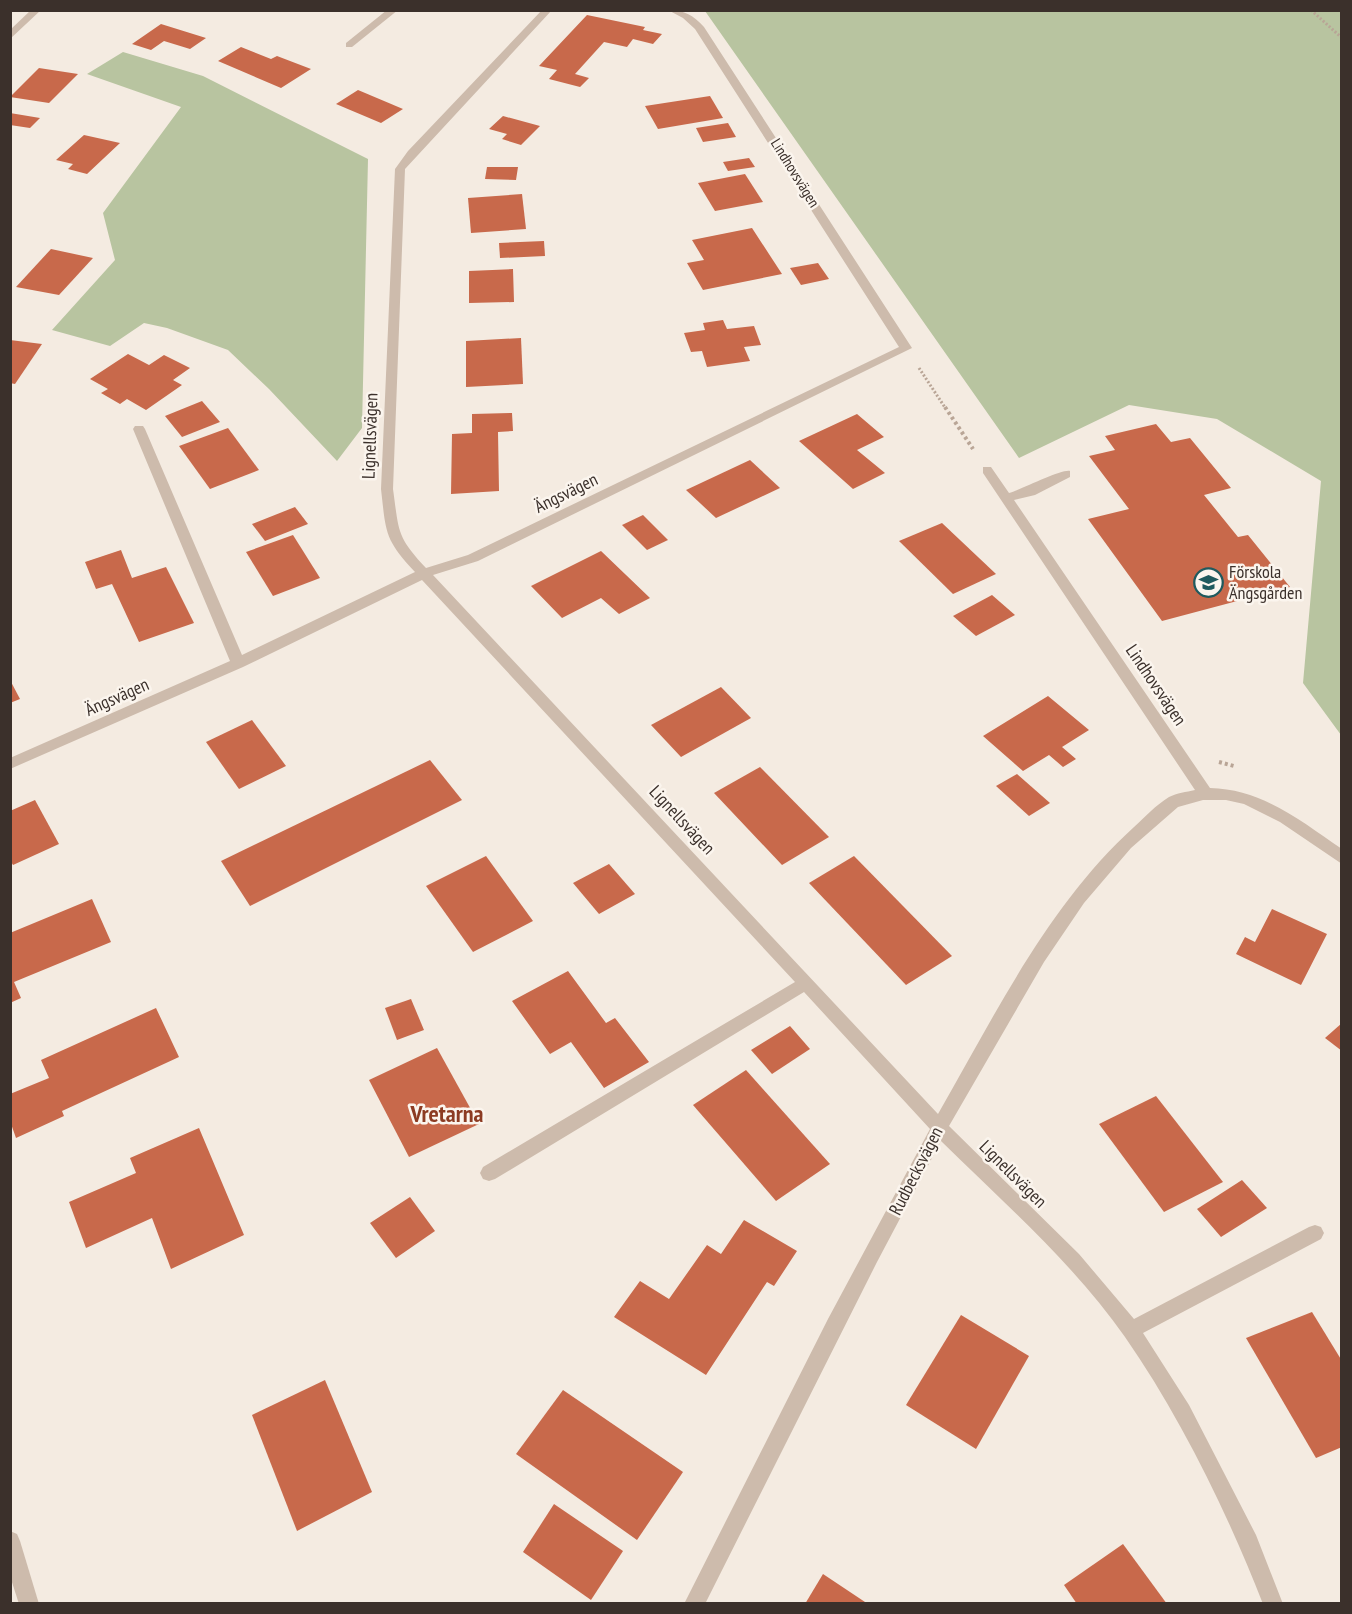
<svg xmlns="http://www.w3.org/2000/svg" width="1352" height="1614" font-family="'PT Sans Narrow',sans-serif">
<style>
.green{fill:#b8c4a0}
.building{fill:#c8694b}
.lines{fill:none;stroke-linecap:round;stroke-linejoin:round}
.path-far1{stroke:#b9a596;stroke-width:3;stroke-dasharray:2 2;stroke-linecap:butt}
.path{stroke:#b9a596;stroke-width:4;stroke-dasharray:3 3;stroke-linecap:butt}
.minor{fill:#cdbbac;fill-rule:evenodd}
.labels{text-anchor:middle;stroke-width:5;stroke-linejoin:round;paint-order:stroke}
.far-street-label{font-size:15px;fill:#3b302b;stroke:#fbf5ee}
.street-label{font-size:18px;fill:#3b302b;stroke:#fbf5ee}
.poi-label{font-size:18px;fill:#3b302b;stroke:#fbf5ee;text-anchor:start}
.district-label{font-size:24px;font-weight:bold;fill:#8c3b22;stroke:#fbf5ee}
</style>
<rect width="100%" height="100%" fill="#f4ebe1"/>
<g class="green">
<polygon points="705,11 1341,11 1341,735 1303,683 1321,481 1217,419 1129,405 1019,458"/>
<polygon points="123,52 203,76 368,159 362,428 337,461 269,389 228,350 167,328 144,323 110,346 52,330 115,260 103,213 181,107 87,74"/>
</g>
<g class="building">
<polygon points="587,15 645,27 643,30 662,34 653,44 633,39 627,47 604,42 575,74 589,78 580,87 549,79 557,70 539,66"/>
<polygon points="161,24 206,38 190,49 164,41 151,50 132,44"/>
<polygon points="241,47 271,59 277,56 311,69 281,88 218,61"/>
<polygon points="39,68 78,74 49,103 10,97"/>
<polygon points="358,90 403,109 381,123 336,104"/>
<polygon points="710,96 723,118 658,129 645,106"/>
<polygon points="10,113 40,118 30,128 10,125"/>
<polygon points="503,116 540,126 521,145 502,139 507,134 489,129"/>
<polygon points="728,123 736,137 703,142 696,128"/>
<polygon points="84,135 120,143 87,174 68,169 73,164 56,160"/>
<polygon points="749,158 755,167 728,171 723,162"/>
<polygon points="487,167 518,167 516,180 485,179"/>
<polygon points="745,174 763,202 715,211 698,183"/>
<polygon points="522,194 526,229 471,233 468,198"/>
<polygon points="752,228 782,274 703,290 687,263 704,260 692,240"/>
<polygon points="544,241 545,256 500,258 499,243"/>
<polygon points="51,249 93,258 59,295 16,287"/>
<polygon points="818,263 829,279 801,285 790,268"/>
<polygon points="513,269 514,302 469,303 469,271"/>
<polygon points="723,320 727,329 754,326 761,345 744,347 750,361 707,367 702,351 691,352 684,333 705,330 703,323"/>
<polygon points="521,338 523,384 466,387 466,341"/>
<polygon points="10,340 42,344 15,384 10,383"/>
<polygon points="128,354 149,365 164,355 190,368 173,380 182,385 146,410 127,399 120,404 101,393 108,389 90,379"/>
<polygon points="202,401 220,422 182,437 165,416"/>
<polygon points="512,413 513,431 498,432 499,491 451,494 452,434 472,433 472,414"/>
<polygon points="857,414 884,437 857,450 885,473 853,489 799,441"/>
<polygon points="1156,424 1171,442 1190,438 1231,488 1204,495 1238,537 1248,535 1290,587 1162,621 1088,519 1129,509 1089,456 1115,450 1105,436"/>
<polygon points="228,428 259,470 210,489 179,446"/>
<polygon points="750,460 780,488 716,518 686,490"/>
<polygon points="295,507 308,524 265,541 252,524"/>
<polygon points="643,515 668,540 647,550 622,525"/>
<polygon points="942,523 996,574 953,594 899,541"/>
<polygon points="293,535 320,578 273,596 246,552"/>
<polygon points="121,550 132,578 166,567 194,623 139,642 112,584 96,589 85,562"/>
<polygon points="601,551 650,598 619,614 601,598 562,618 531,586"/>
<polygon points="992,595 1015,615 976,636 953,616"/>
<polygon points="10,680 20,699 10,703"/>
<polygon points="721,687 751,718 681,757 651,725"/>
<polygon points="1048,696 1089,730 1062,747 1076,759 1063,767 1049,755 1023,771 983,736"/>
<polygon points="252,720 286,766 239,789 206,742"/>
<polygon points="430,760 462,800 250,906 221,861"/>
<polygon points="760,767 829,837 782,865 714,793"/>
<polygon points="1017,774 1050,803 1029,816 996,786"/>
<polygon points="35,800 59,844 13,865 10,860 10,811"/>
<polygon points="486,856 533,921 473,952 426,886"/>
<polygon points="854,856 952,956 906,985 809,883"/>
<polygon points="609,864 635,894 599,914 573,883"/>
<polygon points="92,899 111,942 14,982 21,998 10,1003 10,933"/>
<polygon points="1272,909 1327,934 1301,985 1236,954 1245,937 1255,942"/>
<polygon points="568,971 606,1023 615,1018 649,1062 604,1088 571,1042 550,1054 512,1001"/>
<polygon points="411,999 424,1030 397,1040 385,1008"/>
<polygon points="156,1008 179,1057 62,1111 64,1116 16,1138 10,1121 10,1094 49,1078 41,1060"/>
<polygon points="1342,1023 1342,1051 1325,1038"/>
<polygon points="790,1026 810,1049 772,1074 751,1050"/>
<polygon points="437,1048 479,1124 409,1157 369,1080"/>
<polygon points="746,1070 830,1164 776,1201 693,1105"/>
<polygon points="1156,1096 1223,1182 1164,1212 1099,1124"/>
<polygon points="199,1128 244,1235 171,1269 152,1218 86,1248 69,1202 136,1173 130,1158"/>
<polygon points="1242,1180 1267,1208 1221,1237 1197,1209"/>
<polygon points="410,1197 435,1231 396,1258 370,1223"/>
<polygon points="744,1220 797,1251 774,1286 767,1282 706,1375 614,1317 640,1281 669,1299 707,1245 721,1254"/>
<polygon points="1312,1312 1342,1361 1342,1447 1316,1458 1246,1338"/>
<polygon points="961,1315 1029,1356 976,1449 906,1405"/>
<polygon points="325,1380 372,1492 297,1531 252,1415"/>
<polygon points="563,1390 683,1472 637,1540 516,1454"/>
<polygon points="554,1504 623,1551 591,1600 523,1552"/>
<polygon points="1123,1544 1167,1604 1077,1604 1064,1585"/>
<polygon points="823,1574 868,1604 805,1604"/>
</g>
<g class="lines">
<g class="path-far1">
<polyline points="1311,10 1342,38"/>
<polyline points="919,368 946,409"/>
</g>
<g class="path">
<polyline points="945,407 973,449"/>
<polyline points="1219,762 1234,766"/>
</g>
<g class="minor">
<polygon points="31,10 41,10 10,39 10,30"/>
<polygon points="387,10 398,10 352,47 346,47 346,43"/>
<path d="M542,10H552L405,169L393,489C399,531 396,536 426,568L468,555L899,347L695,29L683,18L668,10C684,10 693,15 704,27L912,348L478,561L433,575L938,1114C995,1015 1048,905 1134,827C1145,817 1156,805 1169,797C1177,793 1186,792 1195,790L983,473V467H991L1009,493C1023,489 1061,469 1070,471V477L1035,495L1014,500L1210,788C1262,789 1301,821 1342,849V864L1280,822L1244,804L1226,800H1203L1178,807L1131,848L1084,903L1044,962L949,1126L1079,1254L1134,1319L1309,1227L1315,1225L1321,1227L1324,1233L1321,1239L1143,1333L1189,1405L1256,1535L1283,1604H1263C1228,1514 1180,1416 1125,1337C1074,1264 1004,1203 941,1141L877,1262L705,1604H684L828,1319L930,1129L804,992L495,1179L489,1181L483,1179L480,1173L483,1167L795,982L422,580L243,667L10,769V758L230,661L133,429L135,426H143L145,429L242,655L415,572C384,539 386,532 381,489L395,169L408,151Z"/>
<polygon points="10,1531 17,1534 20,1541 39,1604 19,1604 10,1576"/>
</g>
</g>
<defs>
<symbol id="school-ring" viewBox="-11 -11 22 22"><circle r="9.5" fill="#fbf5ee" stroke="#1f5a5e" stroke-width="1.5"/><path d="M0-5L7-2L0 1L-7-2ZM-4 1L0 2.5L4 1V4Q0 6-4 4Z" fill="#1f5a5e"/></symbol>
</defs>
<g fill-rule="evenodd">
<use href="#school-ring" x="1192" y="566" width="33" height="33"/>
</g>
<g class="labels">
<g class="far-street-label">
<text transform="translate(795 173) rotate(58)" y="5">Lindhovsvägen</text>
</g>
<g class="street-label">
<text transform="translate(370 436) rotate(-88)" y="6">Lignellsvägen</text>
<text transform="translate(566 493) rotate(-26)" y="6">Ängsvägen</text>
<text transform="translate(1156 685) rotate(56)" y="6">Lindhovsvägen</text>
<text transform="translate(117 697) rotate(-24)" y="6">Ängsvägen</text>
<text transform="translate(682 820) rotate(47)" y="6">Lignellsvägen</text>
<text transform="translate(916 1171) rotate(-63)" y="6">Rudbecksvägen</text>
<text transform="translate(1013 1174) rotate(45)" y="6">Lignellsvägen</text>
</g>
<g class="poi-label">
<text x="1229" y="578">Förskola<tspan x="1229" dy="21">Ängsgården</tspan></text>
</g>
<g class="district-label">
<text x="447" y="1122">Vretarna</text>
</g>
</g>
<rect width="1352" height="1614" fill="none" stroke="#3b302b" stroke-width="24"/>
</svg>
